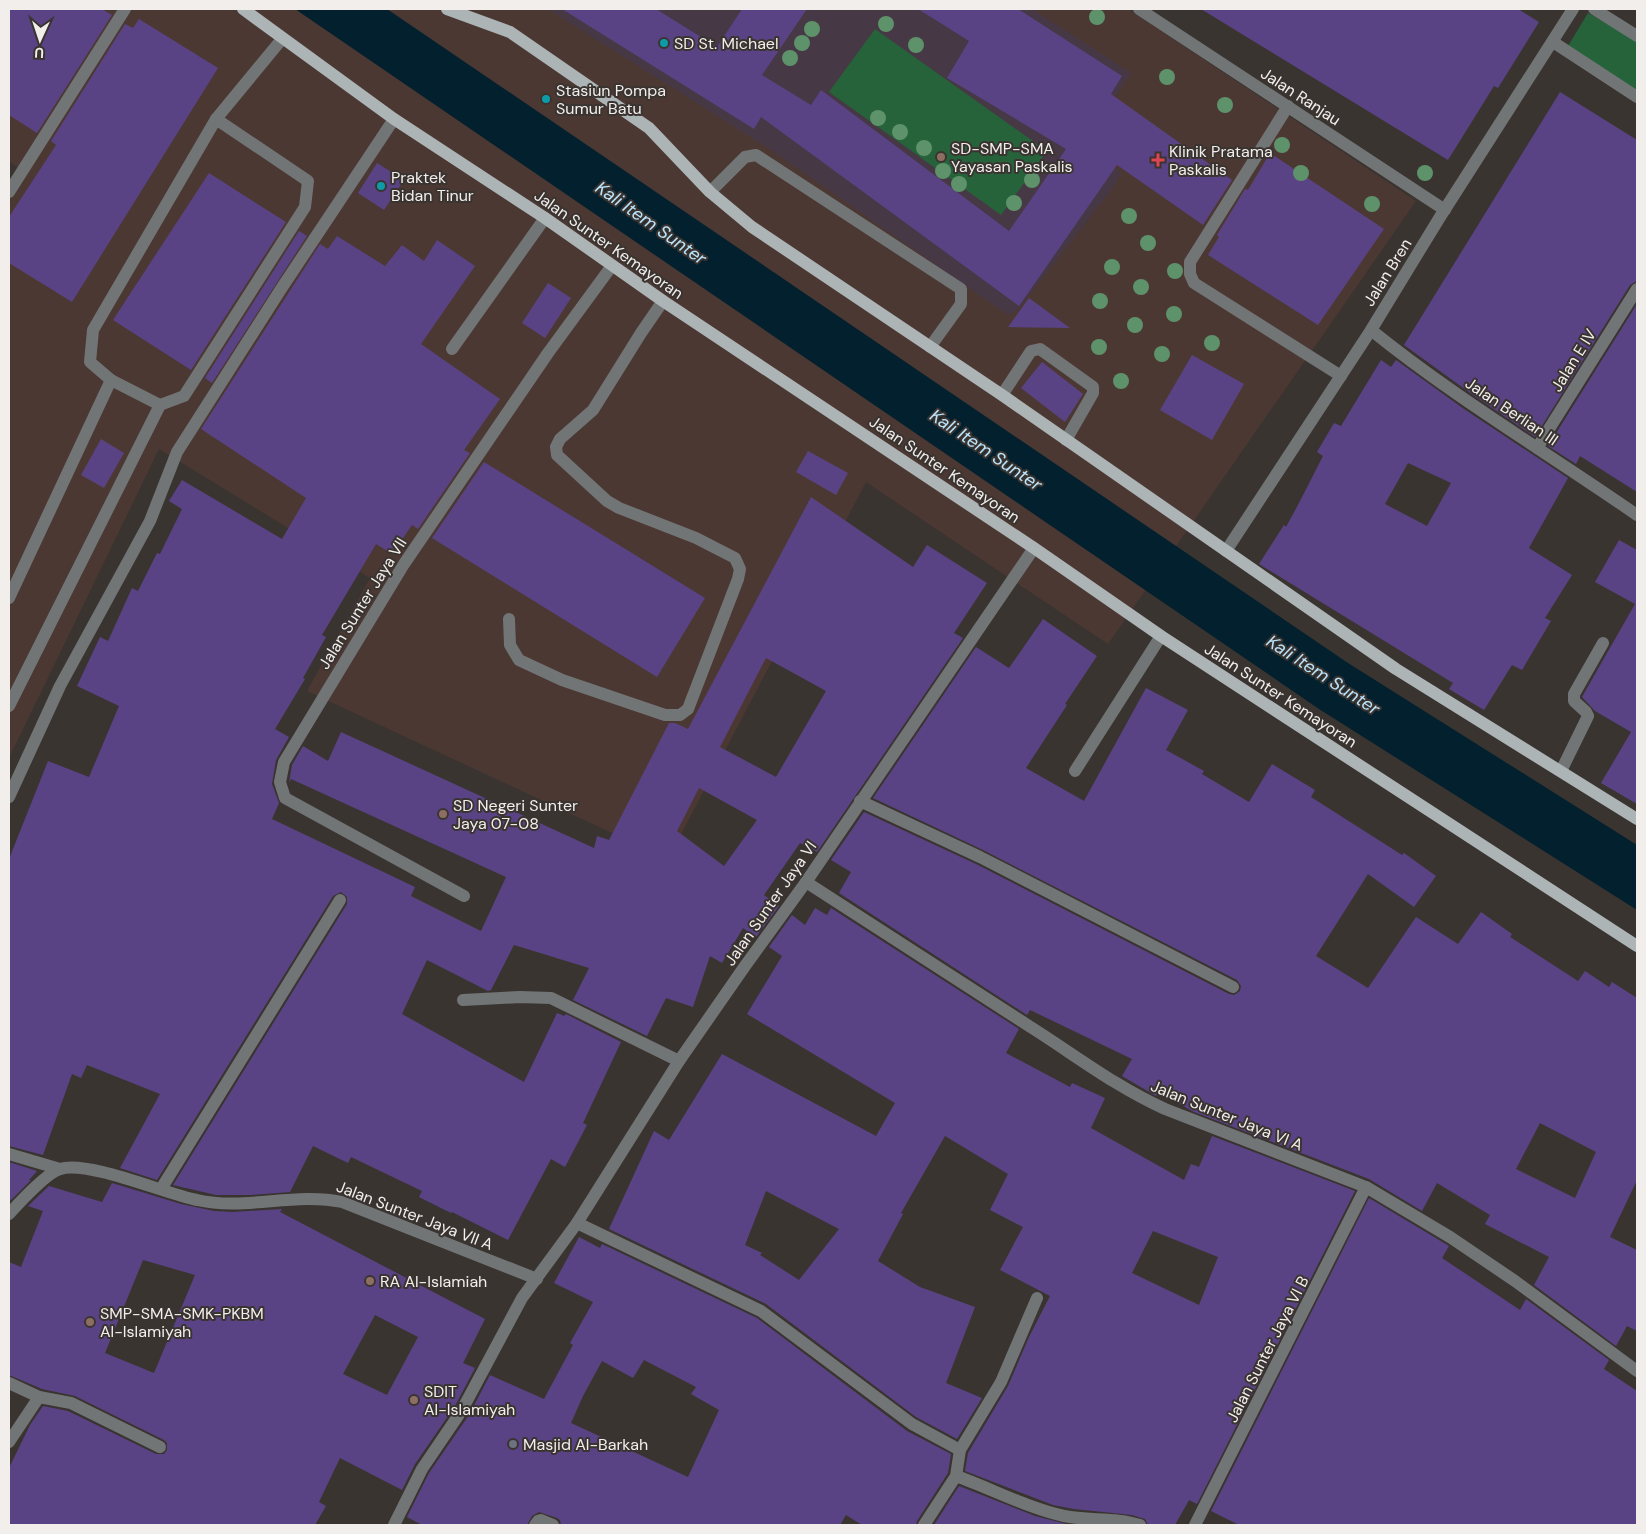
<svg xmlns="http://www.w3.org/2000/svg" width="1646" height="1534" font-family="'DM Sans',sans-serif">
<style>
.commercial{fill:#4c3833}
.education{fill:#473845}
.green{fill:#26633a}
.water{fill:#03202e}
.building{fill:#5a4384;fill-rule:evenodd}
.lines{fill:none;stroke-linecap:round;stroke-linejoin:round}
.minor{stroke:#717576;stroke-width:12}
.major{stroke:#acb4b6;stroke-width:12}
.tree{fill:#5e926a}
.culture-dot{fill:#0f9aa8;stroke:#3a3431;stroke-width:2}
.education-dot{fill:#8d6e63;stroke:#3a3431;stroke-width:2}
.health-dot{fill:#e0444e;stroke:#3a3431;stroke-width:2}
.worship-dot{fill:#6b7280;stroke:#3a3431;stroke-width:2}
.labels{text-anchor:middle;stroke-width:4;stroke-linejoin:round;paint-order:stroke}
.poi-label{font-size:16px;fill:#f2eeec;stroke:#3a3431;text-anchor:start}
.street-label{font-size:16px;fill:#f2eeec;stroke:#3a3431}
.water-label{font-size:18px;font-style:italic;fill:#b9e4fb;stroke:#3a3431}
</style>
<rect width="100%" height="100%" fill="#3a3431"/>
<polygon class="commercial" points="9,9 1128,9 1416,201 1108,644 866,482 668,859 307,691 370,578 159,449 9,758 9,200 26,174 9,161"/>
<polygon class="education" points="548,9 1032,9 1131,73 1083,145 1111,164 1121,173 1115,185 1017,311 1008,315 771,150"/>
<g class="green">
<polygon points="1588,13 1637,41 1637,91 1568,46"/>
<polygon points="875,29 1047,151 1001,215 829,92"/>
</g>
<polygon class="water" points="295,9 387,9 1348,663 1637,845 1637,910 1319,709"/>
<g class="building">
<polygon points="9,9 102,9 112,15 37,133 9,115"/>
<polygon points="562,9 656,9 717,47 742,9 807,9 762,75 811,105 821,90 1009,231 1066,149 947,78 969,41 918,9 1018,9 1122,76 1111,94 1232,180 1203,225 1117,165 1019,306 761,117 754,129"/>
<polygon points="1201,9 1518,9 1539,22 1498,88 1494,86 1448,160"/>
<polygon points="139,19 218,68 72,302 9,263 9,217 56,145 51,141 125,24 133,28"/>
<polygon points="1560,92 1637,140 1637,281 1630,285 1535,437 1473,395 1404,345"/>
<polygon points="1270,153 1384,229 1318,325 1208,255 1219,237 1217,235 1245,189 1248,190"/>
<polygon points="377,163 404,180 384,210 358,193"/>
<polygon points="209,173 286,222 191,370 113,320"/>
<polygon points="299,231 307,236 212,383 205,378"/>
<path d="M337,236L385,266L402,245L424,261L437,240L475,266L421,344L500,399L464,450L470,453L418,529L412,525L392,554L376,544L322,635L326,637L303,678L305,679L275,729L289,737L276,760L272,784L279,803L272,819L415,887L411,896L481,931L506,877L291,779L289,783L292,765L303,746L328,761L341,732L594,848L597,836L609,840L669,723H675L688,729L811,497L913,567L927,545L987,583L954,633L963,638L817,852L800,843L764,895L779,906L756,937L743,928L722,963L710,956L693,1007L666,998L647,1036L573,1000L589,968L514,945L491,990L488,991L427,960L402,1014L524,1082L557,1013L564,1016L566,1014L621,1042L583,1123L587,1125L565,1167L551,1159L508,1240L452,1212L451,1213L419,1197L422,1191L351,1157L348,1163L313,1146L290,1192L251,1195H216L173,1185L347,904V897L341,892L333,896L157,1180L120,1168L160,1094L87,1065L81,1078L72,1074L43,1155L9,1146V859L48,761L89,777L119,706L77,686L100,637L108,641L132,588L138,591L157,553L160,554L182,509L169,501L182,480L282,539L306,498L201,429L320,244L328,249ZM766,658L826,691L776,777L720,747ZM699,788L757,820L724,866L677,831Z"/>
<polygon points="548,283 571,298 545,338 522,323"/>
<polygon points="1029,298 1070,328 1008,327"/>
<polygon points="1637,304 1637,492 1580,456 1576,464 1548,446"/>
<polygon points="1192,355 1244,384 1212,440 1160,410"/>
<path d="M1381,360L1391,367L1396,360L1464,409L1568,478L1529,548L1572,575L1545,618L1551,621L1522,670L1512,665L1484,710L1449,689L1453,683L1259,564L1284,525L1286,527L1299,503L1323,456L1317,452L1334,423L1341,426ZM1408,463L1451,483L1427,526L1385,504Z"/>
<polygon points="1042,362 1083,394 1065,422 1021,388"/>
<polygon points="101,439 124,453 104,488 81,475"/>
<polygon points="808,451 848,473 836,495 796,472"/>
<polygon points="484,462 705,598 657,677 432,538"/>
<polygon points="1619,540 1637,550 1637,804 1601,783 1631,732 1595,711 1582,697 1635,604 1595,582"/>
<path d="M1043,619L1097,656L1065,704L1067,705L1026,768L1084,801L1146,688L1188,710L1166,750L1204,771L1202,774L1249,802L1272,764L1315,790L1311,797L1402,855L1404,853L1436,876L1414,907L1368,874L1316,956L1368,988L1416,917L1458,944L1481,912L1512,934L1510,937L1578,981L1585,971L1609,987L1612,982L1637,998V1180L1610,1237L1637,1250V1331L1627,1326L1616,1346L1534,1285L1549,1257L1485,1224L1490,1215L1437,1183L1422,1211L1369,1179L1194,1112L1158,1092L1156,1096L1151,1093L1122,1076L1132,1059L1030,1010L1027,1015L839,893L851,872L831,860L864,812L976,864L1229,994L1234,995L1240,991L1241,986L1237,980L983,850L873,798L976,647L1009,668ZM1540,1123L1596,1152L1575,1198L1516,1169Z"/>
<path d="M815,908L827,915L831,908L1019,1029L1006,1053L1070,1087L1072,1083L1105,1098L1091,1128L1184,1180L1191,1164L1199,1167L1212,1136L1355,1191L1197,1504L1189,1500L1175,1525H1148L1145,1519L1132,1515L1074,1509L1053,1505L965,1471L968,1453L1008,1386L1029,1337L1050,1296L1000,1270L1023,1227L990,1210L1008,1174L945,1136L901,1213L903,1214L878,1261L920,1287L975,1307L946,1383L982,1398L957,1439L916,1417L766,1304L609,1229L654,1131L669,1140L722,1054L876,1136L895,1103L747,1014L782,956L769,947L792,915L805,925ZM766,1191L839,1229L799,1280L760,1255L762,1253L745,1245ZM1153,1231L1218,1257L1199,1305L1132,1273Z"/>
<polygon points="9,1162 37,1171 29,1180 31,1180 11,1200 9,1199"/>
<path d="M112,1183L181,1204L214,1211L233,1212L282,1209L280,1212L485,1319L463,1363L475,1368L455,1406L415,1464L402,1490L340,1458L319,1502L326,1506L315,1525H9V1468L30,1425L43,1406L68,1411L156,1454H164L167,1450V1443L164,1440L75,1396L42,1389L9,1375V1262L21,1267L43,1211L28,1206L49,1186L102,1202ZM143,1260L195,1275L154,1373L105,1353ZM375,1315L418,1337L387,1395L343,1374Z"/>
<polygon points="1369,1198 1449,1246 1442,1258 1520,1310 1526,1299 1609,1360 1604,1369 1637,1391 1637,1525 1239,1525 1211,1511"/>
<path d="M579,1237L600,1248L602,1244L757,1318L907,1431L951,1454L948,1473L917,1521L916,1525H862L846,1515L840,1525H561L560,1520L557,1518L539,1512L532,1516L527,1525H422L407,1517L429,1473L469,1415L490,1375L544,1399L573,1345L570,1343L593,1302L554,1283ZM644,1360L696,1387L691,1394L719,1410L688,1477L571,1423L583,1396L602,1361L633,1378Z"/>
<polygon points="959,1486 1035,1516 1070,1525 934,1525"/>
</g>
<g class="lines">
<g class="minor">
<polyline points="1139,9 1445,210"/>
<polyline points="1594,9 1637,36"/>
<polyline points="1553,42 1637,97"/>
<polyline points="1288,106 1190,262 1190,274 1194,283 1341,376"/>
<polyline points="9,192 125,9"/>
<polyline points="710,192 745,157 756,155 961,289 961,304 930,347"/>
<path d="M1371,330C1455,398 1548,453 1637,515"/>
<polyline points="452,349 545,218"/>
<polyline points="1002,395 1031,351 1040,349 1093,387 1093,393 1066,440"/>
<polyline points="160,405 111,380 90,362 93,330 216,119 282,39"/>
<polyline points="1537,448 1637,289"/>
<polyline points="1226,551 1371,330 1440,217 1573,9"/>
<polyline points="9,598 111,380"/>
<polyline points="509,619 510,645 519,660 562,680 665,715 680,715 688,709 738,579 740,569 735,558 696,538 619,508 607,501 557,455 556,447 560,439 593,410 641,333 663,301"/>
<polyline points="9,706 160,405 184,396 305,207 308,181 216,119"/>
<polyline points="1075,771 1161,636"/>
<polyline points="1561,771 1588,716 1586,712 1574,701 1574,694 1603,643"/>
<polyline points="9,797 60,686 150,521 177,452 281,289 394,119"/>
<polyline points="860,801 980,857 1233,987"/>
<path d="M806,882C881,930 955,978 1029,1026C1075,1055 1116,1087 1165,1109L1366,1187L1450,1237L1515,1281L1637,1371"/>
<polyline points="464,896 285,798 280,782 284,762 404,564 548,353 611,267"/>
<polyline points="463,1000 520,997 551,998 679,1061"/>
<polyline points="9,1154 60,1169"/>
<polyline points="161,1189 340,900"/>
<path d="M9,1214C19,1203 47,1173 60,1169C88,1160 166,1194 197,1200C245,1211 294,1192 342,1202L537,1279"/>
<polyline points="577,1223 761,1311 912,1424 960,1450"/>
<polyline points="9,1383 39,1397 71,1403 160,1447"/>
<polyline points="9,1442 39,1397"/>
<path d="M956,1476C990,1488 1030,1509 1064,1516C1089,1521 1116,1517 1140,1525"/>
<polyline points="394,1525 422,1469 462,1410 522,1298 577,1223 679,1061 745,966 806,882 1034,548"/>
<polyline points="535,1525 538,1521 541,1520 553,1525"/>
<polyline points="924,1525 956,1476 960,1450 1001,1382 1037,1298"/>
<polyline points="1195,1525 1366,1187"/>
</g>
<g class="major">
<polyline points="243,9 394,119 545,218 663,301 1034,548 1161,636 1637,946"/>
<polyline points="447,9 510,32 649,128 710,192 752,227 1002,395 1396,669 1637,819"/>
</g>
</g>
<g class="tree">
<circle cx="1097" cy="17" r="8"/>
<circle cx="886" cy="24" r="8"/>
<circle cx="812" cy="29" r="8"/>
<circle cx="802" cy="43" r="8"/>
<circle cx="916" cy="45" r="8"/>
<circle cx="790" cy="58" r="8"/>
<circle cx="1167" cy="77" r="8"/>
<circle cx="1225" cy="105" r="8"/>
<circle cx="878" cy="118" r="8"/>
<circle cx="900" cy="132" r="8"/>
<circle cx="1282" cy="145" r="8"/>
<circle cx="924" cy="148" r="8"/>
<circle cx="943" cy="171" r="8"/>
<circle cx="1301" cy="173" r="8"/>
<circle cx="1425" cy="173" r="8"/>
<circle cx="1032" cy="180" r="8"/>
<circle cx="959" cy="184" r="8"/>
<circle cx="1014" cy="203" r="8"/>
<circle cx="1372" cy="204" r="8"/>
<circle cx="1129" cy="216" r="8"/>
<circle cx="1148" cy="243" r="8"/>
<circle cx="1112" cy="267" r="8"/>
<circle cx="1175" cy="271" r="8"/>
<circle cx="1141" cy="287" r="8"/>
<circle cx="1100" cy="301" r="8"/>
<circle cx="1174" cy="314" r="8"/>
<circle cx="1135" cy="325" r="8"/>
<circle cx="1212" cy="343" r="8"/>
<circle cx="1099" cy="347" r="8"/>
<circle cx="1162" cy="354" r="8"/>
<circle cx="1121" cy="381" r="8"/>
</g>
<g class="culture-dot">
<circle cx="664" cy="43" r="5"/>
<circle cx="546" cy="99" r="5"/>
<circle cx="381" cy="186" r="5"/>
</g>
<g class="education-dot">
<circle cx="941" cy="157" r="5"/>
<circle cx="443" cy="814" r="5"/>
<circle cx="370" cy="1281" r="5"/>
<circle cx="90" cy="1322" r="5"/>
<circle cx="414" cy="1400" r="5"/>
</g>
<path class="health-dot" d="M1155.5 152.5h5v5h5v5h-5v5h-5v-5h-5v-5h5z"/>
<circle class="worship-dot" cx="513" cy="1444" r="5"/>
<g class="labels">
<g class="poi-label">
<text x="674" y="49">SD St. Michael</text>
<text x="556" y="96">Stasiun Pompa<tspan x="556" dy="18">Sumur Batu</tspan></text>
<text x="951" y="154">SD-SMP-SMA<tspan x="951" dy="18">Yayasan Paskalis</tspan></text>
<text x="1169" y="157">Klinik Pratama<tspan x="1169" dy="18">Paskalis</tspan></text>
<text x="391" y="183">Praktek<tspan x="391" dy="18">Bidan Tinur</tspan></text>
<text x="453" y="811">SD Negeri Sunter<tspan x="453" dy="18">Jaya 07-08</tspan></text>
<text x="380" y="1287">RA Al-Islamiah</text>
<text x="100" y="1319">SMP-SMA-SMK-PKBM<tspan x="100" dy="18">Al-Islamiyah</tspan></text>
<text x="424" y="1397">SDIT<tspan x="424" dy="18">Al-Islamiyah</tspan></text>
<text x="523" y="1450">Masjid Al-Barkah</text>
</g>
<g class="street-label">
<text transform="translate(1301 96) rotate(33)" y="6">Jalan Ranjau</text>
<text transform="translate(609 244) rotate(35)" y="6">Jalan Sunter Kemayoran</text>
<text transform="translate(1387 272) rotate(-58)" y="6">Jalan Bren</text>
<text transform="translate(1573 360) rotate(-58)" y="6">Jalan E IV</text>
<text transform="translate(1512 411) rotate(34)" y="6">Jalan Berlian III</text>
<text transform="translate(945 469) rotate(34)" y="6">Jalan Sunter Kemayoran</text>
<text transform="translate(362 603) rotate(-58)" y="6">Jalan Sunter Jaya VII</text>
<text transform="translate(1281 695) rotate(33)" y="6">Jalan Sunter Kemayoran</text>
<text transform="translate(770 903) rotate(-55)" y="6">Jalan Sunter Jaya VI</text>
<text transform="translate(1227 1115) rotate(22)" y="6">Jalan Sunter Jaya VI A</text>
<text transform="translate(415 1215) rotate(21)" y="6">Jalan Sunter Jaya VII A</text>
<text transform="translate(1267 1349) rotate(-63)" y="6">Jalan Sunter Jaya VI B</text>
</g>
<g class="water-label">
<text transform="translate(651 223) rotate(35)" y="6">Kali Item Sunter</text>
<text transform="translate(986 450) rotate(34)" y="6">Kali Item Sunter</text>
<text transform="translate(1323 675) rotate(33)" y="6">Kali Item Sunter</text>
</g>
</g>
<rect width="1646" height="1534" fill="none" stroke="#f2eeec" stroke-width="20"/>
<g transform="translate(40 40) rotate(183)" stroke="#3a3431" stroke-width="4" paint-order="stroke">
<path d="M0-4L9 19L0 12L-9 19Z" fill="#f2eeec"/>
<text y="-8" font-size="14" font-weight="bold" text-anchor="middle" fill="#f2eeec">U</text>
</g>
</svg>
